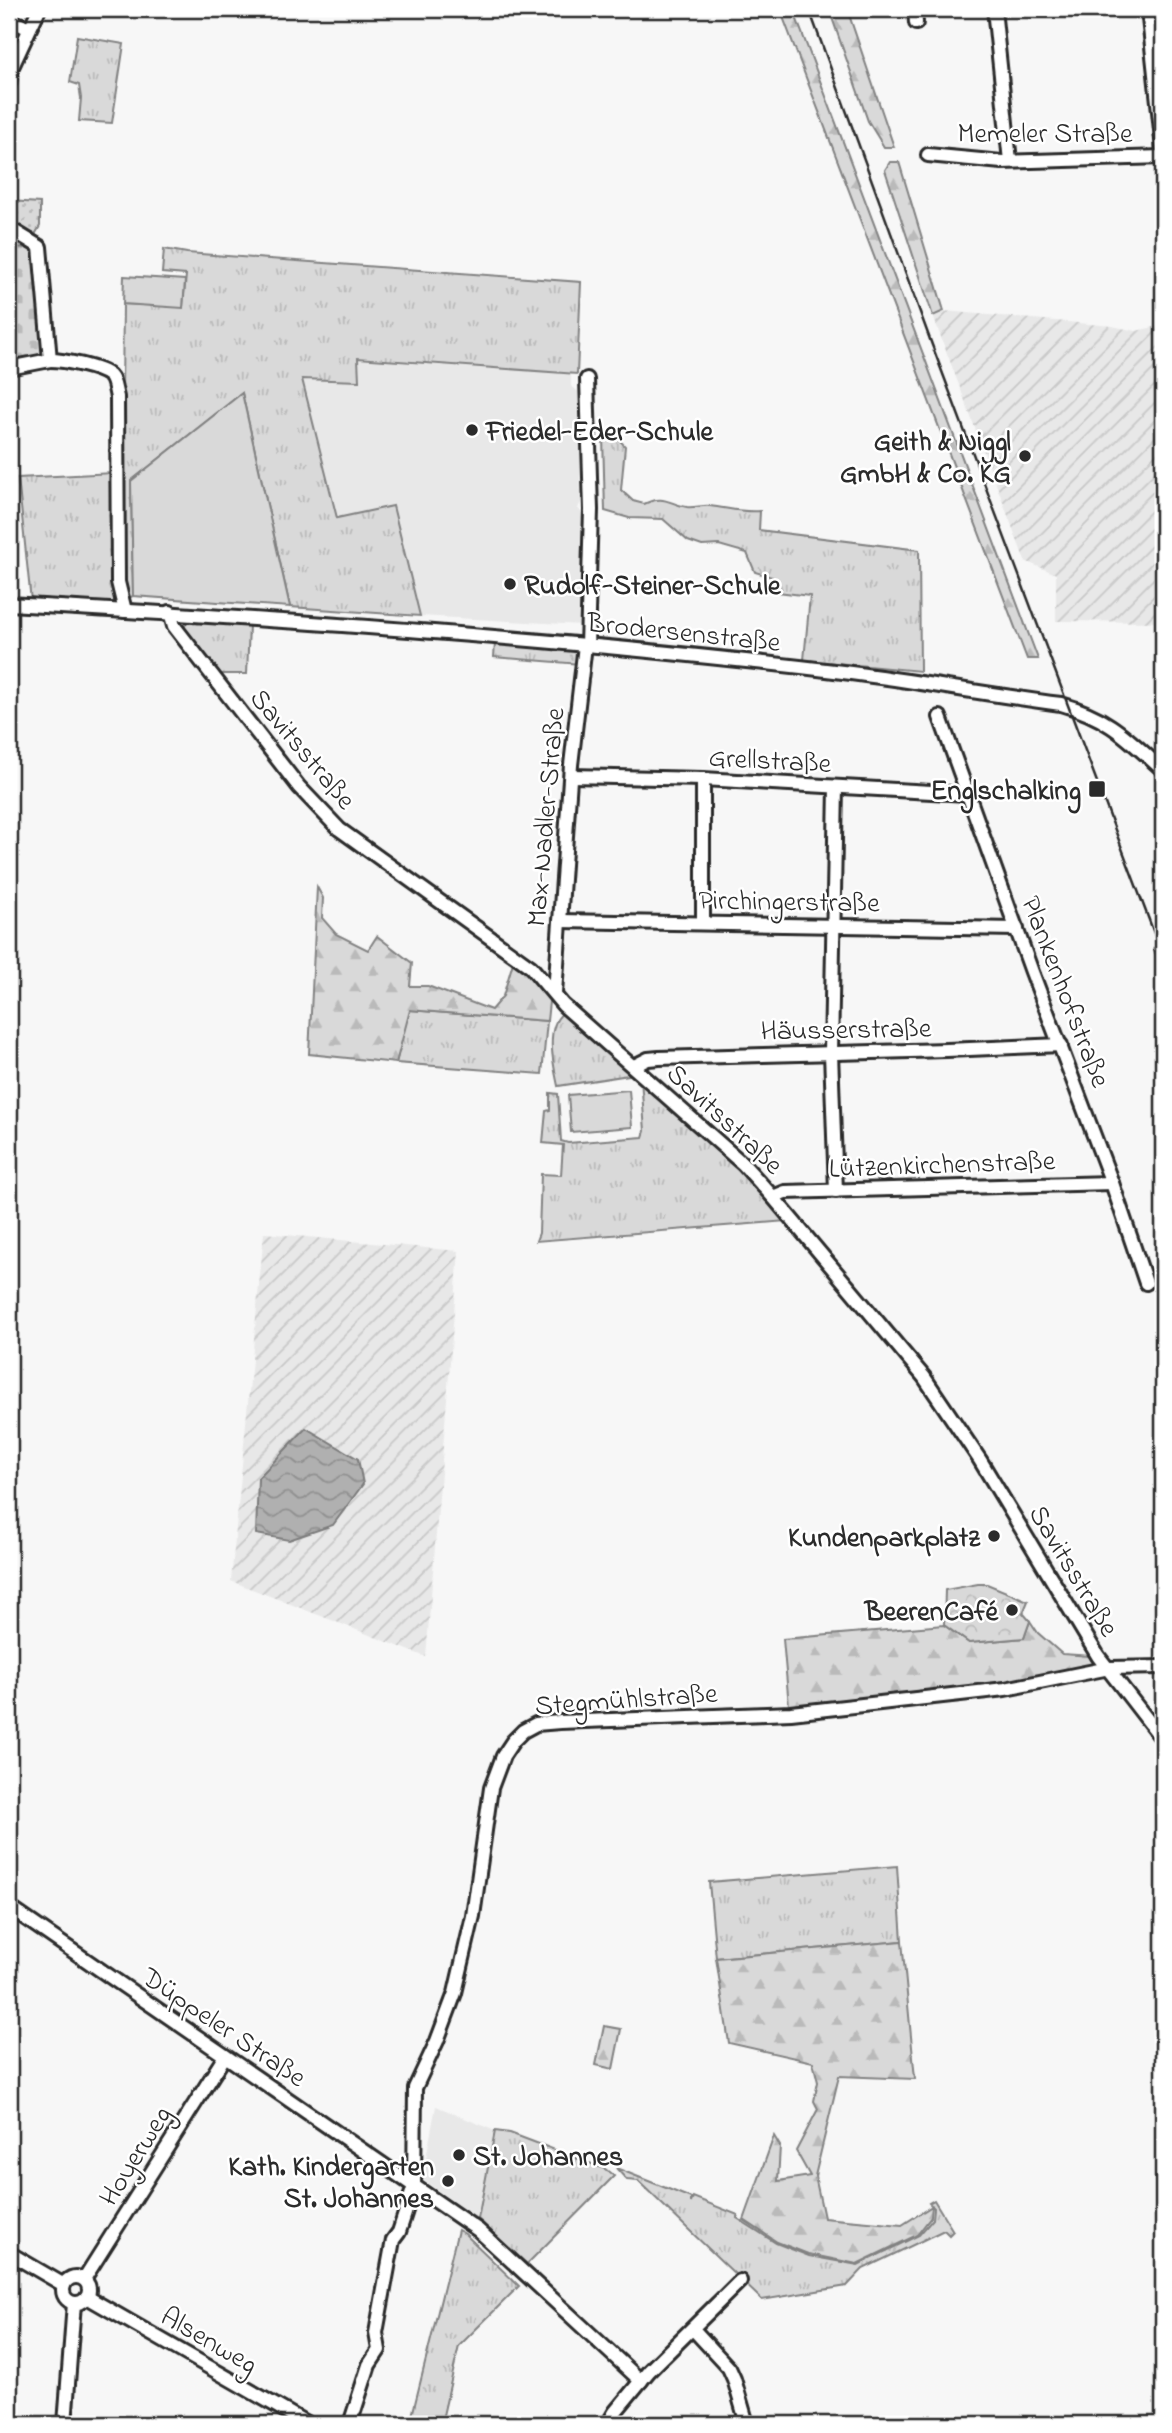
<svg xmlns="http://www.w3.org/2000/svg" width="1172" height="2433" font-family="'Indie Flower',sans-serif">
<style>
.built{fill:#e8e8e8}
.industrial{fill:url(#industrial-furrows)}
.grass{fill:url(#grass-tufts);stroke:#828282;stroke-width:2}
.forest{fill:url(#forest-firs);stroke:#828282;stroke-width:2}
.cemetery{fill:url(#cemetery-stones);stroke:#828282;stroke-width:2}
.park{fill:url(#park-crowns);stroke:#828282;stroke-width:2}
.garden{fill:url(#garden-dots);stroke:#828282;stroke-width:2}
.pitch{fill:#d9d9d9;stroke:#828282;stroke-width:2}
.water{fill:url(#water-waves);stroke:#7b7b7b;stroke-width:2}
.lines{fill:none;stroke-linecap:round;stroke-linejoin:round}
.street-casing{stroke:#2b2b2b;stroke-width:18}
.street{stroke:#fff;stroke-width:12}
.rail{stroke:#2b2b2b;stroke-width:2.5}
.poi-dot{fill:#2b2b2b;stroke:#fff;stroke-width:2.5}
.labels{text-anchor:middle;stroke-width:5;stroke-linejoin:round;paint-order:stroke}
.street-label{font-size:28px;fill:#2b2b2b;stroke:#fff}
.poi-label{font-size:28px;font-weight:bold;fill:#2b2b2b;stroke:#fff;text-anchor:end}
</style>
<defs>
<pattern id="industrial-furrows" width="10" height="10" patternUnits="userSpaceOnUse" patternTransform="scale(1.75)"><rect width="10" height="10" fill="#e8e8e8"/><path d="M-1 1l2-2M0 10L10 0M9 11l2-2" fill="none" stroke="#c7c7c7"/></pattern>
<pattern id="grass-tufts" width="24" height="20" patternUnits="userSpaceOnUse" patternTransform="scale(1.75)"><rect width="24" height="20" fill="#d9d9d9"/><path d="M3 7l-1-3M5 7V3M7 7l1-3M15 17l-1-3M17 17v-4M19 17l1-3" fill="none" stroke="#bababa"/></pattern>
<pattern id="forest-firs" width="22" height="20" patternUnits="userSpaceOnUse" patternTransform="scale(1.75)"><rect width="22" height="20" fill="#d9d9d9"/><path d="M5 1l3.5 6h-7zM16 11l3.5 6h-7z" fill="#bababa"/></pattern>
<pattern id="cemetery-stones" width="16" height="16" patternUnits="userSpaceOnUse" patternTransform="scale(1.75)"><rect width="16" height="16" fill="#d9d9d9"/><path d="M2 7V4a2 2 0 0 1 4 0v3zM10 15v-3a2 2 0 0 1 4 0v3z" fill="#bababa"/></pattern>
<pattern id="park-crowns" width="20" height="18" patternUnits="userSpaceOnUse" patternTransform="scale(1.75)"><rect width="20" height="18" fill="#d9d9d9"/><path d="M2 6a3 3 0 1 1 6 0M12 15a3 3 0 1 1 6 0" fill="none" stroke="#bababa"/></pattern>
<pattern id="garden-dots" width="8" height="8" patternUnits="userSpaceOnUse" patternTransform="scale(1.75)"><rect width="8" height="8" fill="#d9d9d9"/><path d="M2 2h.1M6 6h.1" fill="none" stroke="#bababa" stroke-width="1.8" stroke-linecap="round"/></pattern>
<pattern id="water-waves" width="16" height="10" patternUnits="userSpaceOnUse" patternTransform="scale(1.75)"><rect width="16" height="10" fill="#b0b0b0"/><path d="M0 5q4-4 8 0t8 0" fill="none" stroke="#8f8f8f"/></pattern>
</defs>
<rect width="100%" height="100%" fill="#f7f7f7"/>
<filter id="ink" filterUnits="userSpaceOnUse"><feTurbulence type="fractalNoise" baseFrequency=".0143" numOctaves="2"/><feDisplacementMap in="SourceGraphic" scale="14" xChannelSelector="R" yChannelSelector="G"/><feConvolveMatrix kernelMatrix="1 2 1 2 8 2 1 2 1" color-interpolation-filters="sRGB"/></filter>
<g filter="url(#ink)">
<g class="built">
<polygon points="357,358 571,374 571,386 579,392 581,502 578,508 583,515 582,625 420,616 393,506 337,518 302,379 358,381"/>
<polygon points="436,2106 495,2131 478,2219 422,2179"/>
</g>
<g class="industrial">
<polygon points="944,311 1112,326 1136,331 1163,325 1163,622 1056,621 1056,574 1025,561 933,316"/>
<polygon points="264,1233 459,1251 426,1657 231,1581"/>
</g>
<g class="grass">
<polygon points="77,36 124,44 112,123 79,121 81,98 79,85 70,82"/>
<polygon points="164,249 187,253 581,282 577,374 358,358 359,381 302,379 337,518 393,506 420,616 290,607 242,393 131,481 133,596 129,598 124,592 121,480 123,304 183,307 186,275 162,273"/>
<path d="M612,432L625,446L621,490L633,501L644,504C664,494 669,504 687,507C694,508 703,505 710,506C728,508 742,513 760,511L759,530L919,550L920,671L804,660L810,596L778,592L772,577L755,572L747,553L719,545L702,546L688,541L663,519L629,518L605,511L603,436Z"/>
<polygon points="113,473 115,600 109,606 31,601 18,478"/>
<polygon points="193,620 249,625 247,674 220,674 184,634 183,630 185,625"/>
<polygon points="495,643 581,649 580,664 494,657"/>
<polygon points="409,1010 547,1021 542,1074 396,1063"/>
<path d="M563,1013L567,1015L635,1074L558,1086C554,1067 544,1027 563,1013Z"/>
<polygon points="641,1079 740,1169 787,1221 536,1241 539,1233 541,1174 561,1175 563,1145 543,1143 546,1111 550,1110 550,1093 558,1094 561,1141 568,1143 643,1137 645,1131"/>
<polygon points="897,1866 902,1941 716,1958 709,1882"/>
<polygon points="495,2131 510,2133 605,2169 614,2176 527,2264 478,2219"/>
<polygon points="616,2168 691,2198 691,2203 693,2197 738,2215 737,2218 776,2243 809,2256 858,2265 919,2235 933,2219 934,2208 929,2203 934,2200 953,2231 949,2235 944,2230 863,2269 847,2286 762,2300 638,2181 627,2180"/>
<polygon points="458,2230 465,2234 519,2286 459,2346 441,2424 410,2424"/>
</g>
<g class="forest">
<polygon points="780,9 793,9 1038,659 1027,659"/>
<polygon points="829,9 847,9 894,147 884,147 868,121"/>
<polygon points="890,162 899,162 944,311 933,316 885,170"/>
<polygon points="317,887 323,898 322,918 336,934 368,950 377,936 412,963 410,986 428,986 491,1010 503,996 514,959 550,992 547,1021 410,1010 396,1063 309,1054"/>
<path d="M1030,1621L1038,1633L1062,1654L1092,1656L1095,1661L1094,1666C991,1686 893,1698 789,1706L783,1639L944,1625L969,1643L1024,1638Z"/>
<polygon points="902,1941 915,2079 839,2076 815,2176 824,2218 902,2225 932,2206 931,2217 917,2235 857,2264 808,2254 777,2242 744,2220 774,2136 780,2146 778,2181 810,2176 796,2151 818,2109 814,2101 818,2082 813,2062 729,2043 716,1958"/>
<polygon points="604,2026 621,2029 613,2069 596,2065"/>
</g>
<polygon class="cemetery" points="9,246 34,249 43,358 9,363"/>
<polygon class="park" points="978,1584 987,1584 1028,1601 1023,1613 1030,1621 1024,1638 969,1643 944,1625 945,1590"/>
<polygon class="garden" points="9,201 40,203 40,226 36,233 29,234 9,224"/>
<g class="pitch">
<polygon points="124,276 185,280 183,308 123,304"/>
<polygon points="242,393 290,607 133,596 131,481"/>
<polygon points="629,1090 632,1127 571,1132 568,1095"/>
</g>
<polygon class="water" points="306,1428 358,1459 363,1484 333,1525 289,1540 256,1534 258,1478"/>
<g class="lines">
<defs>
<g id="street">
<polyline points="915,9 916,23"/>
<polyline points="994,9 1010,161"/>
<polyline points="1148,9 1163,149"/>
<polyline points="9,19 29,29"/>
<polyline points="9,84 11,69 39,9"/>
<polyline points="928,155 1002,162 1163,157"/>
<path d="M9,228L40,247L50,360C63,360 100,367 110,376C115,381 115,391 117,397L118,582L125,611"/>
<polyline points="9,368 50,360"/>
<polyline points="587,379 591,510 587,646"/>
<path d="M9,604C290,620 571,639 851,673C921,682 991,695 1061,704C1110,718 1127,738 1163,770"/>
<polyline points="170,612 174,626 299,787 339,829 531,967 563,1005 743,1164 773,1197 924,1377 980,1460 1098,1656 1163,1740"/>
<polyline points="940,717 1032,972 1112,1183 1146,1283"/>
<polyline points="571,776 703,779 967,794"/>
<polyline points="560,921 1017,929"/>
<polyline points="703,922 703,779"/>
<polyline points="555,993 571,765 585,645"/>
<polyline points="634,1066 648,1059 659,1058 947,1050 1061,1045"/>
<polyline points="836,1191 831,1053 836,787"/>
<polyline points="773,1197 785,1192 1112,1183"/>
<polyline points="9,1907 478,2230 641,2381"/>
<polyline points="9,2253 64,2285"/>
<circle cx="76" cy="2290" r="13"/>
<polyline points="84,2279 225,2056"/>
<polyline points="87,2297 308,2424"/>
<polyline points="693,2329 729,2368 734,2379 747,2424"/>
<polyline points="65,2424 74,2303"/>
<polyline points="350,2424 369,2365 379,2350 376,2333 393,2240 399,2232 414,2186 415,2088 437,2041 455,1993 473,1916 491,1788 503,1756 513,1741 523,1731 536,1724 560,1722 791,1713 1005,1689 1109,1668 1163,1667"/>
<polyline points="608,2424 615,2412 649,2371 740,2281"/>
</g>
</defs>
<use href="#street" class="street-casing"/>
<use href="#street" class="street"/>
<g class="rail">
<polyline points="809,9 932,345 1163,957"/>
<polyline points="1154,948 1163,974"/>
</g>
</g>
</g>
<g class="poi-dot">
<circle cx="472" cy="430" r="7"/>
<circle cx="1025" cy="456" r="7"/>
<circle cx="510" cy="584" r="7"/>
<rect x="1088" y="780" width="18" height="18" rx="3.5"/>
<circle cx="994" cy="1536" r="7"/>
<circle cx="1012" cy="1610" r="7"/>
<circle cx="459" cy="2155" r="7"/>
<circle cx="448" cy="2181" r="7"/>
</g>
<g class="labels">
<g class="street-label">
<text x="1045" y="142">Memeler Straße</text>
<text transform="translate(684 631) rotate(6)" y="10">Brodersenstraße</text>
<text transform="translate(304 748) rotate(50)" y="10">Savitsstraße</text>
<text transform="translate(770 759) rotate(3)" y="10">Grellstraße</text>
<text transform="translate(544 817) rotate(-85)" y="10">Max-Nadler-Straße</text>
<text transform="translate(789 900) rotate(1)" y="10">Pirchingerstraße</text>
<text transform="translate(1067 991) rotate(69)" y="10">Plankenhofstraße</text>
<text transform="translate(846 1028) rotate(-1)" y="10">Häusserstraße</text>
<text transform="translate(726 1118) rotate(43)" y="10">Savitsstraße</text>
<text transform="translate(942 1163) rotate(-2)" y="10">Lützenkirchenstraße</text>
<text transform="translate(1075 1570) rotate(59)" y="10">Savitsstraße</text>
<text transform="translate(626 1698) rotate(-4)" y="10">Stegmühlstraße</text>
<text transform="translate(225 2026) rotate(34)" y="10">Düppeler Straße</text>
<text transform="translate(134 2155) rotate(-58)" y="10">Hoyerweg</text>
<text transform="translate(210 2339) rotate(30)" y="10">Alsenweg</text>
</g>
<g class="poi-label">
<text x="486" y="440" text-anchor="start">Friedel-Eder-Schule</text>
<text x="1011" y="450">Geith &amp; Niggl<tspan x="1011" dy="32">GmbH &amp; Co. KG</tspan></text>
<text x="524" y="594" text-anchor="start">Rudolf-Steiner-Schule</text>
<text x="1081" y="799">Englschalking</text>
<text x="980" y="1546">Kundenparkplatz</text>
<text x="998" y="1620">BeerenCafé</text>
<text x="473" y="2165" text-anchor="start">St. Johannes</text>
<text x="434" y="2175">Kath. Kindergarten<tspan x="434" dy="32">St. Johannes</tspan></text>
</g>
</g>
<rect width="1172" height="2433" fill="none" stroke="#fff" stroke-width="35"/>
<rect x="18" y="18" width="1137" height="2398" fill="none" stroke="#2b2b2b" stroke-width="2.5" filter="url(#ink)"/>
</svg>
